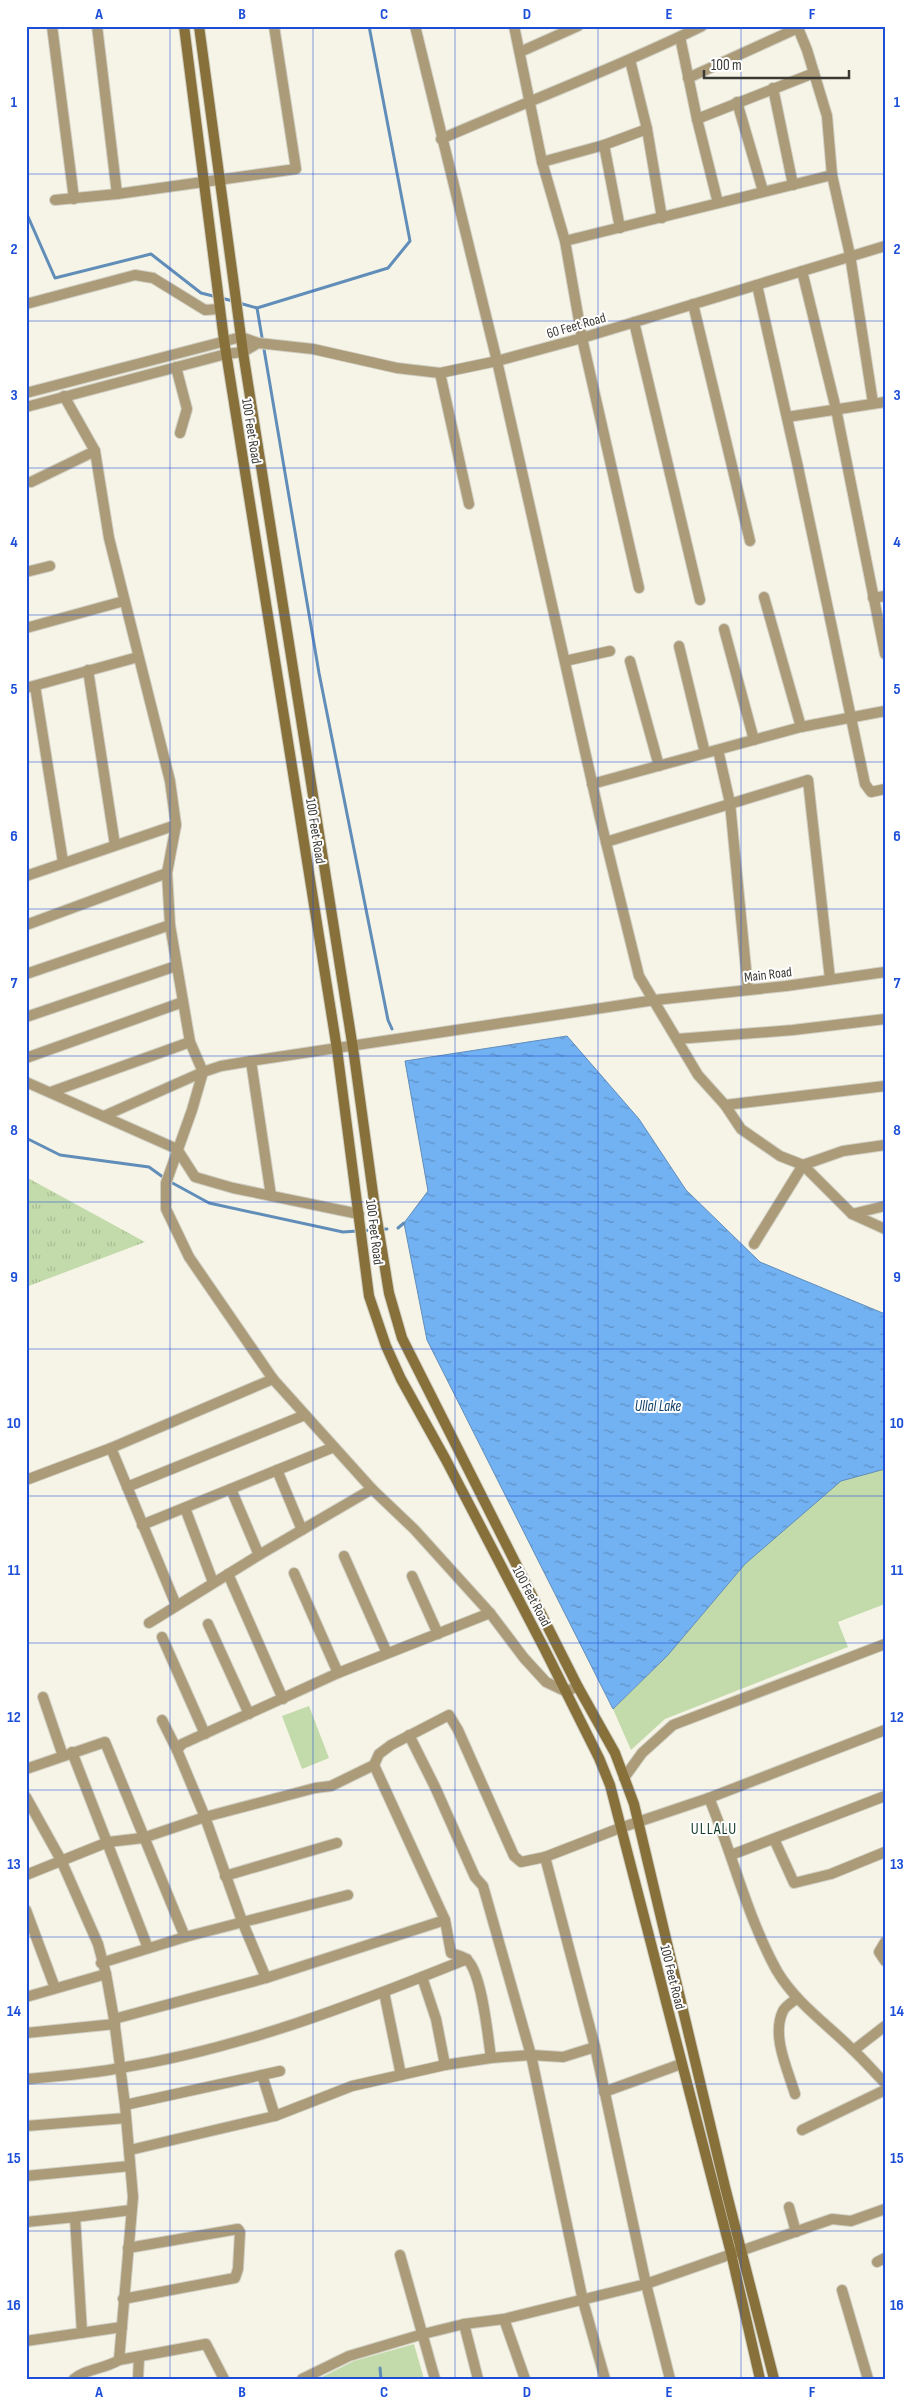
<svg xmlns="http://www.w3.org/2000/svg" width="911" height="2405" font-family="'Sofia Sans Condensed',sans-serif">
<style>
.grass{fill:url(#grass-tufts)}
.green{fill:#c3dbab}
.water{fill:url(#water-ripples);stroke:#618db9}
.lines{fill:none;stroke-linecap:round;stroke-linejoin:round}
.stream{stroke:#618db9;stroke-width:3}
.minor-casing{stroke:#d0cfc3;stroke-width:12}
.tertiary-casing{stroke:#d0cfc3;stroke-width:12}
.secondary-casing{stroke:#d0cfc3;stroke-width:12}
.minor{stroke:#ab9b78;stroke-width:10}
.tertiary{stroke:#ab9b78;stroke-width:10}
.secondary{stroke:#87703a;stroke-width:10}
.grid{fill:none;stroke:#1d4ed8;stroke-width:1;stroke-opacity:0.55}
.labels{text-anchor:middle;stroke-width:4;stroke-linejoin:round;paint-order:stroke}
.street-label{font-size:14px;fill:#3a3934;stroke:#fff}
.water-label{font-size:15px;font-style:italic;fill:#103d67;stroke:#fff}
.quarter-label{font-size:16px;letter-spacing:1px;fill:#133e29;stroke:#fff}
.neatline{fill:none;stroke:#1d4ed8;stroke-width:2}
.grid-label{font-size:16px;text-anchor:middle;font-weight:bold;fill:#1d4ed8}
</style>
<defs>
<pattern id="grass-tufts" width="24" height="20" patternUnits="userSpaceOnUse" patternTransform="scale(1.25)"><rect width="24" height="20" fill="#c3dbab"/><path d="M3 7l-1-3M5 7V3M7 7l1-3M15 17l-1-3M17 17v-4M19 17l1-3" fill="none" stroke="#a8bd94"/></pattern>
<pattern id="water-ripples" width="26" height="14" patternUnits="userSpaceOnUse" patternTransform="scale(1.25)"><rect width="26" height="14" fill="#72b1f2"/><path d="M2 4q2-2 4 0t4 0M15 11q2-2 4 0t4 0" fill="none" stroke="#5f91c5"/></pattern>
</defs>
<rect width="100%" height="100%" fill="#f6f4e7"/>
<polygon class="grass" points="26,1177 145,1242 26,1287"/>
<g class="green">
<polygon points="885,1469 885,1604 838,1622 848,1647 665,1719 631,1750 613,1709 668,1655 745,1564 841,1480"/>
<polygon points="309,1706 329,1758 302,1769 282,1716"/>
<polygon points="414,2344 424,2379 318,2379 354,2361"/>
</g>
<polygon class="water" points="567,1036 639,1119 686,1190 760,1262 885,1314 885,1469 841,1481 745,1564 668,1655 613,1709 427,1340 404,1223 428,1191 405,1061"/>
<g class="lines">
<g class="stream">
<polyline points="369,26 410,241 388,268 257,308 319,673 388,1020 392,1029"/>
<polyline points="26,212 55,278 151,254 201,293 233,301"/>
<polyline points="239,303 257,308"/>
<polyline points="26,1138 60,1155 149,1167 167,1180 209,1203 343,1232 387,1229"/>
<polyline points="398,1228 404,1223"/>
<polyline points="380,2368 381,2379"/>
</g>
<defs>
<g id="minor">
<polyline points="52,26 74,199"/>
<polyline points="97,26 117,194"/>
<polyline points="415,26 497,361"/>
<polyline points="514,26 542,162 565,241 582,338 639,588"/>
<polyline points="795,26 798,28 807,50 827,116 832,175 850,255 873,403"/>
<polyline points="680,37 697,119 718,203"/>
<polyline points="520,52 578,26"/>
<polyline points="630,60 647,129 662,218"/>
<polyline points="688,78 798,28"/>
<polyline points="773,88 793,185"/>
<polyline points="737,102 763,191"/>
<polyline points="697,119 814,73"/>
<path d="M441,139C528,101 617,68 702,26"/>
<polyline points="604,145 620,228"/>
<polyline points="542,162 604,145 647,129"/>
<polyline points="55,200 117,194 296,169 274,26"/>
<polyline points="565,241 832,175"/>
<polyline points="802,271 836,409 885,654"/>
<polyline points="757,285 798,467 865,784 871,792 885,789"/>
<polyline points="26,304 135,275 153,278 205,310 219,309"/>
<polyline points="693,304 750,541"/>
<polyline points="634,322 700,600"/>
<polyline points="176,367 187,409 180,433"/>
<polyline points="440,373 469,504"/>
<polyline points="787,417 885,402"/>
<polyline points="31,482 95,451"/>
<polyline points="26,572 50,566"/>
<polyline points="764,597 801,727"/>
<polyline points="873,598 885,596"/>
<polyline points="26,628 124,601"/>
<polyline points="724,629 754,740"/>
<polyline points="679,646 705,753"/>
<polyline points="565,661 610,651"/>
<polyline points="630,661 659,766"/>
<polyline points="88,670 115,845"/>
<polyline points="35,686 63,862"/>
<polyline points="26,688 138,657"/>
<polyline points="718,750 730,803 748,990"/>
<polyline points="592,784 801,727 885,711"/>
<polyline points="606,842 808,780 830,979"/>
<polyline points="26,876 176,825"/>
<polyline points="26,925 167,873"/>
<polyline points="26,974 170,925"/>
<polyline points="26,1017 176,966"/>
<polyline points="677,1039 793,1030 885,1019"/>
<polyline points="26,1058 183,1002"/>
<polyline points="251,1061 271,1196"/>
<polyline points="26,1082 177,1149 195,1177 233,1188 359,1214"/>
<polyline points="51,1092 190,1042"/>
<polyline points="725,1105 885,1086"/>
<polyline points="104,1116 203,1072"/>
<polyline points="852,1214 885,1206"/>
<polyline points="754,1244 803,1165 843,1151 885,1145"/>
<polyline points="111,1448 176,1605"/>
<polyline points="277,1470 302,1530"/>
<polyline points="26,1480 111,1448 273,1379"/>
<polyline points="127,1487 305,1415"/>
<polyline points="231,1489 259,1555"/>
<polyline points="185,1508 213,1582"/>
<polyline points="142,1525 334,1447"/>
<polyline points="344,1556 387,1653"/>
<polyline points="294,1573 338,1673"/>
<polyline points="228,1574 283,1699"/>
<polyline points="412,1576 438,1634"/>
<polyline points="149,1623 259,1555 372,1489"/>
<polyline points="208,1624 249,1714"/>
<polyline points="162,1637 205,1734"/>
<polyline points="43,1697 63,1756"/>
<polyline points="162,1720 177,1750"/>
<polyline points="409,1735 435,1787 475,1877 483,1886 531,2055 583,2301 605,2379"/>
<polyline points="72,1752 148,1948"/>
<polyline points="26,1769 105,1742 185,1937"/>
<polyline points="624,1778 642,1753 673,1725 885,1644"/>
<polyline points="26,1797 61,1860 98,1944 106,1974 114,2019 125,2105 133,2197 119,2360 206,2344 224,2379"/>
<polyline points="774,1839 794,1883 831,1874 885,1852"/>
<polyline points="731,1855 885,1796"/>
<polyline points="545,1857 620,1828"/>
<polyline points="26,1875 108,1842 143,1838 205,1817 315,1788 331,1786 374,1765 379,1754 391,1745 449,1715 458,1730 514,1856 521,1862 545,1857 595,2047 646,2284 670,2379"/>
<polyline points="225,1876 337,1843"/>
<polyline points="26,1910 55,1988"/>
<polyline points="885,1942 879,1952 885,1961"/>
<polyline points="101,1963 185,1937 348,1895"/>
<polyline points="422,1977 436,2019 445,2065"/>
<polyline points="266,1978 242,1921 205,1817 177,1750 182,1744 338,1673 490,1613"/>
<polyline points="384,1992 401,2075"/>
<polyline points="26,1997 106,1974"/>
<polyline points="114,2019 266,1978 445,1920"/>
<polyline points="26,2033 115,2024"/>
<polyline points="854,2050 885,2026"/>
<polyline points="491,2058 531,2055 563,2057 595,2047"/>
<path d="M26,2079C58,2076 89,2074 120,2068C240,2049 355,2004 467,1959"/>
<polyline points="604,2092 681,2064"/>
<path d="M795,2094C788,2070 771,2036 783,2011C785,2006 793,2002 797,1998"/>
<polyline points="125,2105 262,2075"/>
<polyline points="275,2116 262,2075 280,2071"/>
<polyline points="26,2126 126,2118"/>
<polyline points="802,2130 885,2090"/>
<path d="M130,2150L275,2116L352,2086L445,2065L491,2058C488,2038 482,1970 466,1959C462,1956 456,1955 451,1953L445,1920L374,1765"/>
<polyline points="26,2176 130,2166"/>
<polyline points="789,2207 796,2232"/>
<polyline points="75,2217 131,2210"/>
<polyline points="26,2222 75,2217 82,2333"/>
<polyline points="400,2255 435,2379"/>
<polyline points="877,2262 885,2258"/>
<polyline points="842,2290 868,2379"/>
<polyline points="123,2299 235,2278 238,2269 240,2232 238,2229 128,2248"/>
<polyline points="504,2319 525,2379"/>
<polyline points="464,2324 478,2379"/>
<polyline points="26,2341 122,2327"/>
<path d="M74,2379C85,2369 105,2369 119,2360"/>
<polyline points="138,2379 139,2357"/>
<polyline points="302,2379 349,2356 423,2334 464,2324 504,2319 646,2284 832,2219 851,2221 885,2209"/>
</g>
<g id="tertiary">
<polyline points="497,361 600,818 639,976 698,1075 725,1105 741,1129 780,1156 803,1165 852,1214 885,1229"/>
<polyline points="26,393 241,337 258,343 313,349 397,368 440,373 497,361 582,338 885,246"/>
<polyline points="64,396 95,451 109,538 170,781 176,825 167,873 170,925 190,1042 203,1072 192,1110 166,1183 166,1209 189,1257 273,1379 372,1489 414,1529 490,1613 524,1658 546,1682 565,1691 578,1687"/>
<polyline points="26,407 226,354 243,352 258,343"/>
<polyline points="203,1072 221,1066 251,1061 655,1000 786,986 885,972"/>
<polyline points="709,1798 885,1730"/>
<path d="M620,1828L709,1798C733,1855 747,1917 777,1971C796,2003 827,2024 853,2050C864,2060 874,2072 885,2083"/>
</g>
<g id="secondary">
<polyline points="184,26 224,340 337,1049 369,1296 386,1346 401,1379 446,1460 545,1650 599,1758 610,1785 731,2253 760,2379"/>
<polyline points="199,26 243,352 354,1055 374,1201 389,1293 402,1338 578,1687 615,1753 634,1804 725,2187 774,2379"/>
</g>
</defs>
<use href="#minor" class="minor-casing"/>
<use href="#tertiary" class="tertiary-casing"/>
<use href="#secondary" class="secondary-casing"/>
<use href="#minor" class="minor"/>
<use href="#tertiary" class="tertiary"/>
<use href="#secondary" class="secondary"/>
</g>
<path class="grid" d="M170,26V2379M313,26V2379M455,26V2379M598,26V2379M741,26V2379M26,174H885M26,321H885M26,468H885M26,615H885M26,762H885M26,909H885M26,1056H885M26,1202H885M26,1349H885M26,1496H885M26,1643H885M26,1790H885M26,1937H885M26,2084H885M26,2231H885"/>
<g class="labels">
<g class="street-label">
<text transform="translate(576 325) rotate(-16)" y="5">60 Feet Road</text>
<text transform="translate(252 431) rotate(81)" y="5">100 Feet Road</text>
<text transform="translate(316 831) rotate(81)" y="5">100 Feet Road</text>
<text transform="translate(768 974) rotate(-7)" y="5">Main Road</text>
<text transform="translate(375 1232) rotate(83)" y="5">100 Feet Road</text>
<text transform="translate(532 1596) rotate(62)" y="5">100 Feet Road</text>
<text transform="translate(673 1977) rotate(76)" y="5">100 Feet Road</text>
</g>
<g class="water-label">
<text x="658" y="1411">Ullal Lake</text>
</g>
<g class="quarter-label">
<text x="714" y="1834">ULLALU</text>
</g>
</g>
<rect width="911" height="2405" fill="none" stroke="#ffffff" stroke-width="55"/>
<path d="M704 70v8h145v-8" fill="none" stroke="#3a3934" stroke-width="2.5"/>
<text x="711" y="70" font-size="15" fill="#3a3934" stroke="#ffffff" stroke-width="4" paint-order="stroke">100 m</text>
<rect x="28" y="28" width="856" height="2350" class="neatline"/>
<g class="grid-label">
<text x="99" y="19">A</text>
<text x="242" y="19">B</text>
<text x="384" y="19">C</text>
<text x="527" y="19">D</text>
<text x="669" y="19">E</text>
<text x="812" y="19">F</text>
<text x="14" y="107">1</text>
<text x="897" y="107">1</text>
<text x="14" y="254">2</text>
<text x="897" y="254">2</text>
<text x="14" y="400">3</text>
<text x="897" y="400">3</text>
<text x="14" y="547">4</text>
<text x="897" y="547">4</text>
<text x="14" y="694">5</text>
<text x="897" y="694">5</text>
<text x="14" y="841">6</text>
<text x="897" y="841">6</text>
<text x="14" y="988">7</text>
<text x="897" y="988">7</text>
<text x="14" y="1135">8</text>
<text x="897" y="1135">8</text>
<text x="14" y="1282">9</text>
<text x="897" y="1282">9</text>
<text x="14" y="1428">10</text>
<text x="897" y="1428">10</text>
<text x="14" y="1575">11</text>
<text x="897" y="1575">11</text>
<text x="14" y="1722">12</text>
<text x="897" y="1722">12</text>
<text x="14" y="1869">13</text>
<text x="897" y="1869">13</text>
<text x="14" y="2016">14</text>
<text x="897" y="2016">14</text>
<text x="14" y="2163">15</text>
<text x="897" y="2163">15</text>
<text x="14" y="2310">16</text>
<text x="897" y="2310">16</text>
<text x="99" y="2397">A</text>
<text x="242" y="2397">B</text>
<text x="384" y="2397">C</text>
<text x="527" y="2397">D</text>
<text x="669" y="2397">E</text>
<text x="812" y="2397">F</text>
</g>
</svg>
